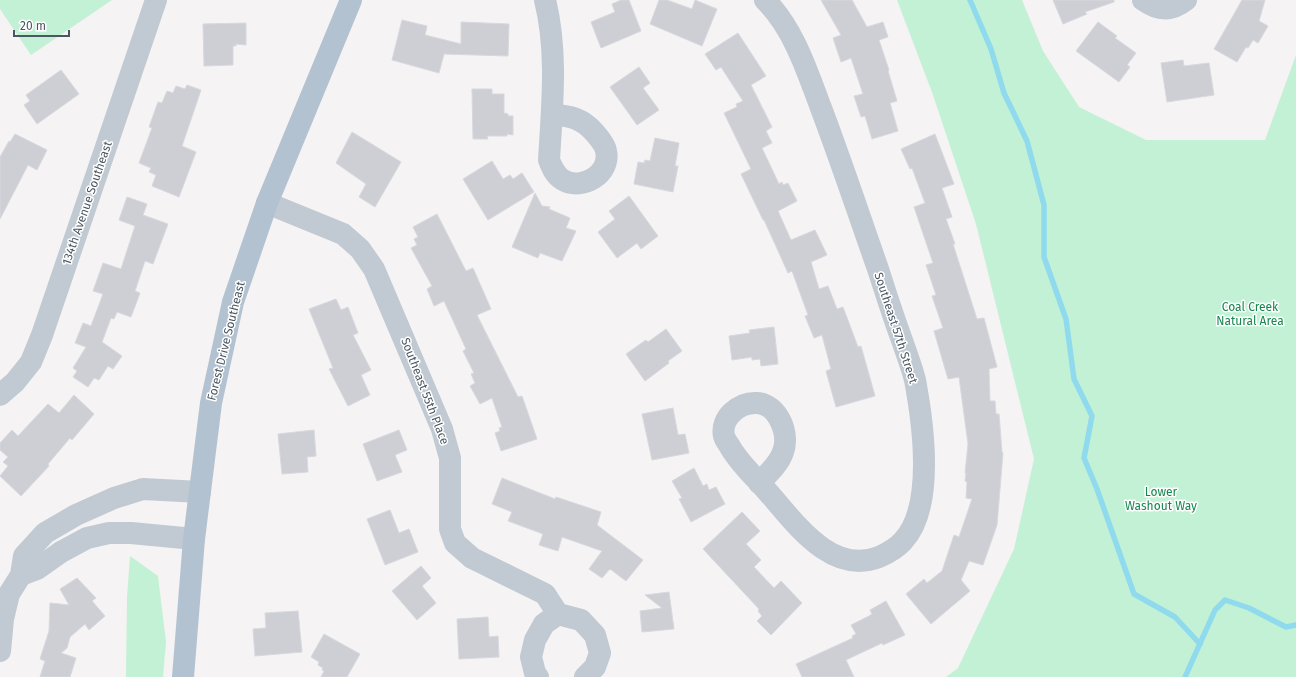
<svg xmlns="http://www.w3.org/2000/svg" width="1296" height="677" font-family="'Fira Sans',sans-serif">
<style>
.green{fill:#c3f1d5}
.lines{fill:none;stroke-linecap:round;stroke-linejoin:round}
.stream{stroke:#90daee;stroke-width:5.5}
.building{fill:#cdcfd5;stroke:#d7d9de}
.minor{stroke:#c1cad2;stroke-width:22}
.major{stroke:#b3c2d1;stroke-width:22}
.labels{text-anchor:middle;stroke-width:3;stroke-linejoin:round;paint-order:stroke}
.street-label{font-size:12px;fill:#4a5661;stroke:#fff}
.park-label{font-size:12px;fill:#17864f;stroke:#fff}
</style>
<rect width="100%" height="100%" fill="#f5f3f3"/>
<g class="green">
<polygon points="0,0 112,0 31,55 0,9"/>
<polygon points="897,0 1022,0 1043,51 1079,107 1146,140 1265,140 1296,55 1296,677 946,677 958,668 1014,549 1034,459 976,224 933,95"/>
<polygon points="130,556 158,576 166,642 163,677 126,677 127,597"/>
</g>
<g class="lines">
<g class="stream">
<polyline points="970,0 991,49 1004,93 1027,141 1044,205 1044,257 1066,319 1074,379 1092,416 1084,458 1097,489 1134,594 1175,617 1200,644"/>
<polyline points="1185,677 1215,610 1225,600 1249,608 1286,627 1296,625"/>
</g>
</g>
<g class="building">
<polygon points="621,0 629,0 641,31 601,48 591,22 615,12 612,4"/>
<polygon points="659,0 667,0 692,9 695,0 717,9 702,46 650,24"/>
<polygon points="821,0 852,0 867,27 883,22 888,37 879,40 889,70 888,71 897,101 890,103 898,131 872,139 865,116 861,117 854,96 863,94 851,58 841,62 833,38 841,35"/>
<polygon points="1053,0 1114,0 1114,2 1085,12 1087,14 1063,24"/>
<polygon points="1242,0 1265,0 1259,21 1268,26 1258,43 1253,40 1248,48 1246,47 1237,62 1214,49"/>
<polygon points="402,20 427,26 425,35 461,44 461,22 509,24 508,56 444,54 439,73 392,60"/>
<polygon points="1098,22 1117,36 1115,38 1136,53 1127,65 1130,67 1119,82 1076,51"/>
<polygon points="246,23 246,45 236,44 236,46 233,46 233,65 204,66 203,24"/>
<polygon points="738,33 766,76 751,85 772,127 766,131 772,143 762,148 779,184 782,182 783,185 788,183 797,201 778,211 791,240 815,230 827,255 811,262 819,289 828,286 837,309 843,307 858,347 861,346 875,396 836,407 826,371 831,369 822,335 814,338 805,316 808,315 792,271 788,273 764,220 763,220 741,174 751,169 724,113 737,107 736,104 743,101 721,67 716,70 705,54"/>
<polygon points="1183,60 1184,66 1209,63 1214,95 1167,102 1161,63"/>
<polygon points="639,67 650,83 643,88 659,110 637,125 610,87"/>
<polygon points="61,70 79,94 37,124 24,105 30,101 26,95"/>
<polygon points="187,85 201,90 182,146 196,152 179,197 152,186 156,175 149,172 151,168 139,163 152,128 149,127 158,102 162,103 167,91 173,93 176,86 185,89"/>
<polygon points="472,89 492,89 492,94 504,94 504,113 508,114 508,116 513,116 513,135 507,134 507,136 487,136 488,139 473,139"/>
<polygon points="352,132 401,162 375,207 359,197 366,184 336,163"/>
<polygon points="15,134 47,150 37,170 28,165 0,219 0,157 9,141 10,142"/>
<polygon points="935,134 954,184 942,188 952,217 946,219 955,244 953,244 977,319 984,318 997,367 989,369 990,401 995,401 996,414 999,414 1002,452 1003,453 997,525 983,565 969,561 961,580 970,591 931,624 906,594 924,579 927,583 942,571 954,535 959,537 972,499 966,498 967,482 965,481 966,473 965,473 968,444 959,377 948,379 934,331 943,328 932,296 936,295 926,265 933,263 914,207 925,203 912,168 910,169 901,149"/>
<polygon points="655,138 679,143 675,166 678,166 673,192 634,184 638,162 644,163 645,160 650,161"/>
<polygon points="492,161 503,179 510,175 513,179 522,173 534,192 488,220 463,179"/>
<polygon points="535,193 542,206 550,207 549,209 570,218 566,228 576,231 562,261 540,253 538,258 512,247"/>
<polygon points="629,196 658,236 641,249 637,243 617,258 598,232 615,219 609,211"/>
<polygon points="127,197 147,204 143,215 168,224 153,264 145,261 135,291 140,293 131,317 117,312 114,319 111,318 102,342 122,356 113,369 108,366 99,380 94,378 88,387 73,377 77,371 73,368 86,347 75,343 83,323 91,326 103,294 93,291 103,263 121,269 135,226 119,220"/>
<polygon points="437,214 466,271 473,268 491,309 477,315 518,397 522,396 537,439 501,451 495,433 500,431 499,428 502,427 492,398 480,404 470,386 475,383 471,374 474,373 463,351 466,349 444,301 434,306 427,289 432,286 411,248 417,245 414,239 418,237 413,227"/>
<polygon points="336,299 341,310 348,307 358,333 353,335 371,370 361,375 370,395 348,406 329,369 333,368 309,309"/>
<polygon points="774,327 778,364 761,366 760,359 752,360 752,357 732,360 729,336 750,333 749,330"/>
<polygon points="666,329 682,351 668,361 669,363 645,381 626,354 646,340 648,342"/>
<polygon points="74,395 94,414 72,440 70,438 48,464 49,466 21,496 0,476 8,466 3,462 8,457 0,450 0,443 12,430 18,436 48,404 59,413"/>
<polygon points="673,408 678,435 685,434 689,453 652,460 642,414"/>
<polygon points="314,430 316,456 307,457 308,472 282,474 278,434"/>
<polygon points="399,430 407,450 395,455 402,472 377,481 363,444"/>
<polygon points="694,468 703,486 707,484 709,490 716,487 725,504 691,522 679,499 682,498 672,481"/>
<polygon points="502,478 555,499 556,497 601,512 597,525 643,560 626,581 610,569 602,578 589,569 602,551 562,537 558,551 539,545 543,534 508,521 512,512 492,504"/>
<polygon points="390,510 399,533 409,529 418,552 385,565 367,519"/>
<polygon points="742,512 760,531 746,544 761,560 754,567 774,588 781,581 802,603 771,635 757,621 762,616 758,611 759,609 703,549"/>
<polygon points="421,566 431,578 422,586 436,603 417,620 392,591"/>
<polygon points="77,578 96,598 92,601 105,616 89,630 85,624 70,637 67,648 61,653 76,658 70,677 40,677 45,661 40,659 49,631 50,603 69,605 60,589"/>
<polygon points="669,592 674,629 642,632 640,611 662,608 645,595"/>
<polygon points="886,601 905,635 883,645 882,643 846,660 854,677 802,677 796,664 853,638 852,636 856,634 851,625 869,616 872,614 870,610"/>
<polygon points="298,611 302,652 255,656 253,629 266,628 265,613"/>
<polygon points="488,617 489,637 498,636 499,657 459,659 457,619"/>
<polygon points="324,634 360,654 347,677 321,677 324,671 322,670 323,668 318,665 319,662 311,657"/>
</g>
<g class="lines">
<g class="minor">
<path d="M545,0C558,52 552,107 549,160C552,168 555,175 563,180C582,191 611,174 606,151C605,144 599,138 595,133C583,119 570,115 552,115"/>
<path d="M1143,0C1158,11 1171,12 1186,0"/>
<polyline points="267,203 343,234 360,249 374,269 442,429 450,458 450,529 455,543 472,558 545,594 558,614 581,620 595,635 600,653 595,667 585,677"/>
<polyline points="0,395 15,382 31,362 42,335 156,0"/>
<path d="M759,483C768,474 779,464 783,452C790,434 778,404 757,403C739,402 720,418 724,436C725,440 727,442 729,445C738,462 753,475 766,490C794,521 830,576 879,557C888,553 896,549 903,541C935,507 923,423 915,380C912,368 907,355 903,343C894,319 886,294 878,269C859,215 841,161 821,108C807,71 794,29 765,0"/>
<polyline points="21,575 37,569 61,552 87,538 109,533 131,533 194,539"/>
<polyline points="0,651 3,619 9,594 21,575 24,556 45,533 76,515 114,498 143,489 200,492"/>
<polyline points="538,677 535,673 531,657 535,640 544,624 558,614"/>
</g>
<polyline class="major" points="183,677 194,539 211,403 233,302 267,203 351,0"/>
</g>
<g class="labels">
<g class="street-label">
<text transform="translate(87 203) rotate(-71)" y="4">134th Avenue Southeast</text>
<text transform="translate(896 328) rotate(72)" y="4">Southeast 57th Street</text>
<text transform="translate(226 341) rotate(-76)" y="4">Forest Drive Southeast</text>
<text transform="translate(425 391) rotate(69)" y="4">Southeast 55th Place</text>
</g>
<g class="park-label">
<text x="1250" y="311">Coal Creek<tspan x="1250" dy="14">Natural Area</tspan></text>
<text x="1161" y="496">Lower<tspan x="1161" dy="14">Washout Way</tspan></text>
</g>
</g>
<path d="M14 30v6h55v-6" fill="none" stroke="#4a5661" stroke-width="2"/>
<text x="20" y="30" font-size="12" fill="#4a5661" stroke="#ffffff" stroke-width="3" paint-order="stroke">20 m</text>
</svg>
